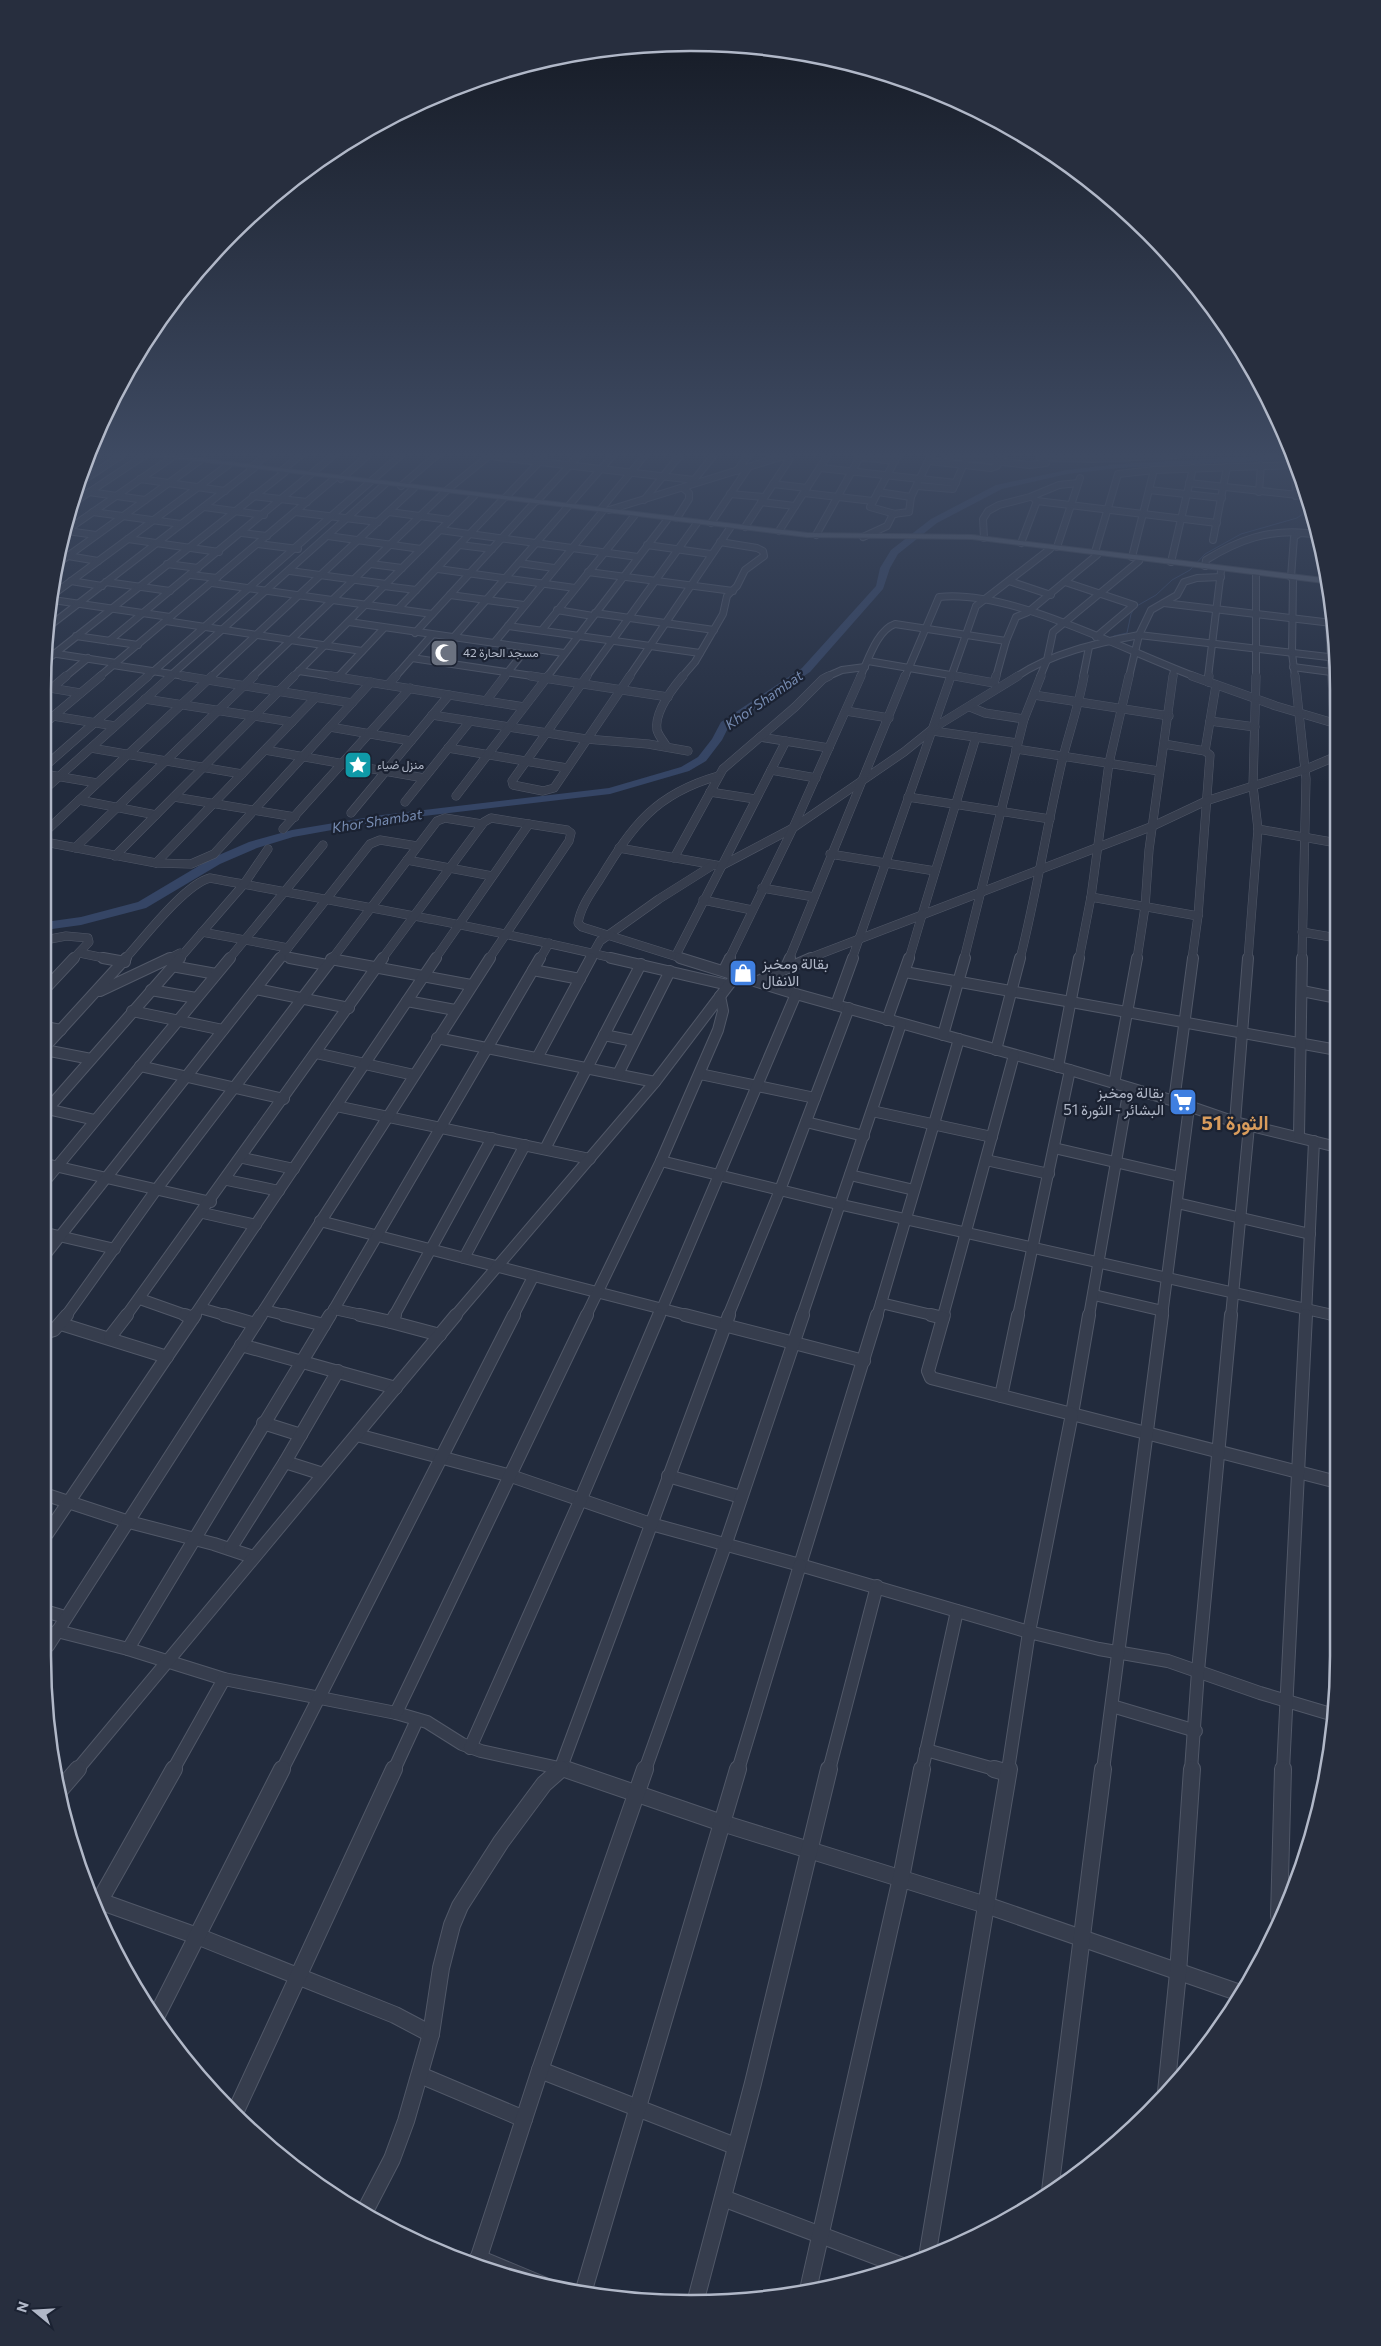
<svg xmlns="http://www.w3.org/2000/svg" width="1381" height="2346" font-family="Commissioner,Vazirmatn,sans-serif">
<style>
.lines{fill:none;stroke-linecap:round;stroke-linejoin:round}
.stream{stroke:#354565;stroke-width:1}
.river{fill:#354565;fill-rule:evenodd}
.minor-far4-casing{stroke:#515868;stroke-width:8}
.minor-far3-casing{stroke:#515868;stroke-width:9}
.minor-far2-casing{stroke:#515868;stroke-width:12}
.minor-far1-casing{stroke:#515868;stroke-width:14}
.minor-casing{stroke:#515868;stroke-width:18}
.major-casing{stroke:#3f4656;stroke-width:2}
.minor-far4{stroke:#363d4d;stroke-width:6}
.minor-far3{stroke:#363d4d;stroke-width:8}
.minor-far2{stroke:#363d4d;stroke-width:10}
.minor-far1{stroke:#363d4d;stroke-width:12}
.minor{stroke:#363d4d;stroke-width:16}
.major{fill:#545c6d;fill-rule:evenodd}
.labels{text-anchor:middle;stroke-width:4.5;stroke-linejoin:round;paint-order:stroke}
.far-poi-label{font-size:12px;fill:#b1b8c8;stroke:#1b2232;text-anchor:start}
.far-water-label{font-size:14px;font-style:italic;fill:#778cb2;stroke:#1b2232}
.poi-label{font-size:15px;fill:#b1b8c8;stroke:#1b2232;text-anchor:start}
.district-label{font-size:20px;font-weight:bold;fill:#d99c5c;stroke:#1b2232}
.rim{fill:none;stroke:#b1b8c8;stroke-width:2.5}
</style>
<rect width="100%" height="100%" fill="#222b3d"/>
<g class="lines">
<polyline class="stream" points="1114,636 1127,633 1131,614 1135,607 1156,595 1172,580 1190,570 1205,554 1241,534 1297,518 1304,513 1308,502"/>
<polygon class="river" points="1283,455 1292,455 1294,459 1119,468 1067,474 1002,489 937,523 898,554 890,568 883,589 810,672 729,726 722,740 706,761 689,771 610,794 382,821 293,837 257,848 220,864 146,908 81,925 45,930 45,922 81,917 138,902 212,858 249,842 292,830 382,815 609,788 681,767 698,757 712,739 721,722 802,668 876,586 880,568 891,550 931,519 996,485 1067,470 1119,464"/>
<defs>
<g id="minor-far4">
<polyline points="946,455 1029,465 1046,463 1040,458"/>
<polyline points="490,456 694,480 688,486"/>
<polyline points="89,457 92,455"/>
<polyline points="860,457 895,461"/>
<polyline points="1040,457 1092,459 1178,455"/>
<polyline points="929,461 991,468 997,466 1001,458"/>
<polyline points="1295,465 1296,496"/>
<polyline points="250,468 267,455"/>
<polyline points="821,468 956,483"/>
<polyline points="281,471 301,455"/>
<polyline points="737,471 748,455"/>
<polyline points="140,479 225,491"/>
<polyline points="341,479 368,455"/>
<polyline points="694,480 714,455"/>
<polyline points="1189,483 1307,496"/>
<polyline points="773,484 807,488"/>
<polyline points="76,485 122,455"/>
<polyline points="401,486 437,455"/>
<polyline points="917,486 953,489 965,461"/>
<polyline points="1149,490 1222,498"/>
<polyline points="89,492 145,500"/>
<polyline points="878,492 911,497"/>
<polyline points="1259,492 1261,465"/>
<polyline points="804,493 873,501"/>
<polyline points="730,494 764,497"/>
<polyline points="253,496 307,502"/>
<polyline points="506,497 543,458"/>
<polyline points="644,500 680,455"/>
<polyline points="537,501 579,455"/>
<polyline points="1037,501 1217,523"/>
<polyline points="761,502 795,506"/>
<polyline points="73,503 145,455"/>
<polyline points="204,507 264,515"/>
<polyline points="601,509 645,455"/>
<polyline points="609,510 787,455"/>
<polyline points="93,512 181,524"/>
<polyline points="295,512 378,522"/>
<polyline points="389,512 450,520"/>
<polyline points="895,514 870,507 898,455"/>
<polyline points="677,518 689,499 689,493 683,488"/>
<polyline points="711,523 748,468"/>
<polyline points="745,527 789,460 782,455"/>
<polyline points="67,530 171,458"/>
<polyline points="440,530 638,557"/>
<polyline points="67,531 96,535"/>
<polyline points="779,531 828,455"/>
<polyline points="242,533 267,536"/>
<polyline points="816,535 861,455"/>
<polyline points="328,536 421,549"/>
<polyline points="863,537 887,526 893,514 909,512 911,497 931,455"/>
<polyline points="984,538 983,519 988,511 999,505 1030,497 1059,485 1078,483"/>
<polyline points="128,539 219,552"/>
<polyline points="1213,540 1227,467"/>
<polyline points="1021,543 1037,501 1032,497"/>
<polyline points="258,544 298,549"/>
<polyline points="460,545 492,549"/>
<polyline points="647,545 711,554"/>
<polyline points="1057,547 1080,478"/>
<polyline points="1095,552 1118,474 1154,470 1296,465"/>
<polyline points="68,556 98,561"/>
<polyline points="1132,557 1154,470"/>
<polyline points="61,561 199,461"/>
<polyline points="1171,562 1193,468"/>
<polyline points="519,563 554,568"/>
<polyline points="167,564 198,568"/>
<polyline points="371,564 402,568"/>
<path d="M1205,566L1206,560C1238,540 1269,529 1307,533"/>
<polyline points="438,569 575,588"/>
<polyline points="290,571 386,584"/>
<polyline points="588,572 733,591"/>
<polyline points="191,575 217,578"/>
<polyline points="1256,575 1256,677"/>
<polyline points="1291,577 1294,537 1300,533 1314,534"/>
<polyline points="1293,580 1292,653 1295,677"/>
<polyline points="71,581 102,586"/>
<polyline points="1009,581 1051,595"/>
<polyline points="106,582 170,591"/>
<polyline points="1065,582 1134,605 1096,637"/>
<polyline points="212,583 432,614"/>
<polyline points="384,586 416,590"/>
<polyline points="55,593 228,465"/>
<polyline points="450,595 524,605"/>
<polyline points="53,600 170,617"/>
<polyline points="1164,603 1332,623"/>
<polyline points="1328,604 1332,677"/>
<polyline points="398,609 503,499"/>
<polyline points="557,610 593,616"/>
<polyline points="595,613 714,630"/>
<polyline points="166,621 362,651"/>
<polyline points="349,622 564,653"/>
<polyline points="508,626 700,653"/>
<polyline points="48,627 254,468"/>
<polyline points="542,630 634,516"/>
<polyline points="415,633 534,503"/>
<polyline points="76,636 138,645"/>
<polyline points="453,638 613,455"/>
<polyline points="109,641 334,455"/>
<polyline points="494,643 602,512"/>
<polyline points="44,652 116,663"/>
<polyline points="412,658 539,677"/>
<polyline points="868,661 962,677"/>
<polyline points="44,662 285,472"/>
<polyline points="113,665 191,677"/>
<polyline points="1293,667 1331,672"/>
<polyline points="299,671 339,677"/>
<polyline points="65,677 88,658"/>
<polyline points="99,677 335,478"/>
<polyline points="147,677 401,455"/>
<polyline points="169,677 385,484"/>
<polyline points="211,677 414,488"/>
<polyline points="252,677 447,490 490,455"/>
<polyline points="293,677 474,496"/>
<polyline points="338,677 384,628"/>
<polyline points="395,677 432,635"/>
<polyline points="504,677 527,648"/>
<polyline points="547,677 667,520"/>
<polyline points="586,677 697,523"/>
<polyline points="629,677 730,528"/>
<polyline points="682,677 695,662 723,614 727,596 737,586 745,570 764,556 763,551 757,548 720,542"/>
<polyline points="826,677 842,670 865,667"/>
<path d="M860,677C868,661 877,630 895,624L1006,641"/>
<path d="M905,677L939,597C1012,589 1125,651 1196,677"/>
<polyline points="951,677 976,606 1050,549"/>
<polyline points="996,677 1006,641 1016,617 1028,612 1097,555"/>
<path d="M1016,677C1051,653 1097,643 1139,635L1151,610L1177,595L1184,582L1197,578L1221,577"/>
<polyline points="1040,677 1047,660 1053,632 1139,561"/>
<polyline points="1083,677 1089,647"/>
<polyline points="1129,677 1139,635 1337,658"/>
<polyline points="1173,677 1174,669"/>
<polyline points="1208,677 1221,571"/>
</g>
<g id="minor-far3">
<polyline points="183,676 352,703"/>
<polyline points="331,676 524,707"/>
<polyline points="531,676 668,697"/>
<polyline points="587,676 512,781 513,785 543,791 554,788 630,676"/>
<polyline points="955,676 994,683 996,676"/>
<polyline points="1192,676 1276,706 1337,724"/>
<polyline points="1295,676 1306,779 1302,959"/>
<polyline points="1332,676 1334,723"/>
<polyline points="1208,682 1209,676"/>
<polyline points="388,685 396,676"/>
<polyline points="44,687 80,693"/>
<polyline points="52,688 66,676"/>
<polyline points="1034,695 1169,716"/>
<polyline points="145,699 292,722"/>
<polyline points="486,701 505,676"/>
<polyline points="970,707 985,713 1024,719"/>
<polyline points="846,711 889,718"/>
<polyline points="432,715 586,739 648,744 688,751"/>
<polyline points="53,716 115,726"/>
<polyline points="1210,721 1255,727"/>
<polyline points="44,724 101,676"/>
<polyline points="330,727 411,741"/>
<polyline points="933,731 1017,743"/>
<polyline points="760,737 829,748"/>
<polyline points="1164,744 1205,751 1210,755 1198,916 1192,959"/>
<path d="M667,747C664,742 658,735 657,730C654,712 672,689 683,676"/>
<polyline points="91,748 242,774"/>
<polyline points="448,748 567,768"/>
<polyline points="1016,749 1159,771"/>
<polyline points="265,750 424,778"/>
<polyline points="1205,751 1216,685"/>
<polyline points="44,767 148,676"/>
<polyline points="771,770 816,778"/>
<polyline points="44,774 97,783"/>
<polyline points="44,790 171,676"/>
<polyline points="710,792 755,799"/>
<polyline points="456,796 548,676"/>
<polyline points="174,797 295,817"/>
<polyline points="908,797 1050,819"/>
<polyline points="79,800 156,815"/>
<polyline points="405,802 470,721"/>
<polyline points="351,813 449,695"/>
<polyline points="283,829 410,688"/>
<polyline points="1258,829 1337,843"/>
<polyline points="45,832 212,676"/>
<polyline points="45,842 156,863 316,697"/>
<polyline points="75,848 254,676"/>
<polyline points="619,848 721,866 793,828 904,752 935,727 1018,676"/>
<polyline points="830,854 935,871"/>
<polyline points="115,856 294,676"/>
<polyline points="674,858 723,769 795,707 823,679 829,676"/>
<polyline points="407,860 492,876"/>
<polyline points="156,863 191,864 214,854 371,682"/>
<polyline points="762,888 814,897"/>
<polyline points="1091,897 1198,916"/>
<polyline points="703,900 752,910"/>
<polyline points="202,932 288,948"/>
<polyline points="1302,932 1337,938"/>
<polyline points="45,940 66,936 88,938 89,942 73,959"/>
<polyline points="80,953 109,959"/>
<polyline points="676,955 786,741"/>
<polyline points="282,956 296,959"/>
<path d="M125,959C144,938 185,884 210,878C346,903 482,927 617,959"/>
<polyline points="168,959 180,953"/>
<polyline points="179,959 244,884 268,849"/>
<polyline points="229,959 323,845"/>
<polyline points="279,959 370,844 380,840 417,846"/>
<polyline points="332,959 437,821 445,818 482,824"/>
<polyline points="382,959 484,822 491,818 567,830 571,833 569,841 489,959"/>
<polyline points="435,959 529,824"/>
<polyline points="540,959 549,943"/>
<polyline points="590,959 600,941 659,899 713,865"/>
<path d="M684,959L582,927L578,923C581,906 591,893 600,879C633,825 655,794 718,776"/>
<polyline points="729,959 793,828 861,676"/>
<polyline points="789,959 905,676"/>
<polyline points="807,959 922,915 976,737"/>
<polyline points="852,959 951,676"/>
<polyline points="909,959 922,915 1153,826 1206,801 1306,769 1337,756"/>
<polyline points="964,959 1024,719 1041,676"/>
<path d="M1020,959C1037,892 1047,824 1063,757C1070,730 1079,704 1084,676"/>
<polyline points="1079,959 1091,897 1109,763 1129,676"/>
<polyline points="1137,959 1145,907 1149,850 1173,676"/>
<polyline points="1248,959 1258,829 1253,786 1256,676"/>
</g>
<g id="minor-far2">
<polyline points="103,958 125,962"/>
<polyline points="290,958 327,965"/>
<polyline points="611,958 728,985"/>
<polyline points="680,958 796,994 1070,1070 1174,1101 1235,1122 1337,1147"/>
<polyline points="331,959 471,985"/>
<polyline points="172,966 216,974"/>
<polyline points="786,967 790,958"/>
<polyline points="533,970 580,979"/>
<polyline points="724,970 730,958"/>
<polyline points="905,972 1337,1050"/>
<polyline points="758,981 811,958"/>
<polyline points="45,989 74,958"/>
<polyline points="256,989 349,1008"/>
<polyline points="151,990 196,998"/>
<polyline points="100,991 170,958"/>
<polyline points="1302,991 1337,998"/>
<polyline points="407,1001 455,1010"/>
<polyline points="836,1005 853,958"/>
<polyline points="132,1011 223,1030"/>
<polyline points="887,1020 909,958"/>
<polyline points="45,1027 61,1030"/>
<polyline points="604,1035 634,1041"/>
<polyline points="943,1035 965,958"/>
<polyline points="437,1038 655,1082"/>
<polyline points="45,1047 126,958"/>
<polyline points="45,1050 91,1059"/>
<polyline points="996,1050 1020,958"/>
<polyline points="316,1053 414,1075"/>
<polyline points="537,1058 591,958"/>
<polyline points="140,1066 284,1099"/>
<polyline points="1058,1067 1079,958"/>
<polyline points="618,1074 670,971"/>
<polyline points="700,1074 815,1098"/>
<polyline points="1114,1084 1137,958"/>
<polyline points="1174,1101 1193,958"/>
<polyline points="336,1106 590,1159"/>
<polyline points="47,1109 95,1120"/>
<polyline points="46,1111 180,958"/>
<polyline points="872,1111 992,1137"/>
<polyline points="806,1122 864,1136"/>
<polyline points="1235,1122 1248,958"/>
<polyline points="1299,1136 1302,958"/>
<polyline points="1054,1148 1180,1177"/>
<polyline points="545,1149 641,964"/>
<polyline points="243,1158 294,1169"/>
<polyline points="986,1160 1049,1174"/>
<polyline points="661,1161 829,1202 1337,1316"/>
<polyline points="46,1164 211,1202"/>
<polyline points="850,1175 914,1190"/>
<polyline points="46,1180 230,958"/>
<polyline points="227,1180 279,1191"/>
<polyline points="1177,1203 1310,1234"/>
<polyline points="203,1213 256,1225"/>
<polyline points="320,1221 690,1316"/>
<polyline points="46,1233 115,1249"/>
<polyline points="46,1254 280,958"/>
<polyline points="464,1258 525,1145"/>
<polyline points="1094,1295 1163,1311"/>
<polyline points="140,1299 188,1316"/>
<polyline points="881,1303 959,1039"/>
<polyline points="200,1308 228,1316"/>
<polyline points="334,1309 366,1316"/>
<polyline points="264,1310 289,1316"/>
<polyline points="66,1316 156,1190 333,958"/>
<polyline points="126,1316 383,958"/>
<polyline points="194,1316 436,958"/>
<polyline points="260,1316 490,958"/>
<polyline points="330,1316 540,958"/>
<polyline points="394,1316 492,1138"/>
<polyline points="455,1316 655,1082 737,974"/>
<polyline points="513,1316 533,1277"/>
<polyline points="586,1316 661,1161 718,1030 723,1011 720,996"/>
<polyline points="659,1316 796,994"/>
<polyline points="728,1316 780,1190 849,1008"/>
<polyline points="802,1316 901,1024"/>
<polyline points="877,1316 881,1303 936,1316"/>
<polyline points="943,1316 1014,1055"/>
<polyline points="1018,1316 1070,1070"/>
<polyline points="1089,1316 1129,1088"/>
<polyline points="1162,1316 1189,1107"/>
<polyline points="1231,1316 1249,1126"/>
<polyline points="1306,1316 1314,1141"/>
</g>
<g id="minor-far1">
<polyline points="185,1315 193,1318"/>
<polyline points="224,1315 255,1324"/>
<polyline points="284,1315 324,1325"/>
<polyline points="360,1315 391,1322"/>
<polyline points="395,1315 391,1322 440,1335"/>
<polyline points="685,1315 864,1361"/>
<polyline points="1089,1315 1072,1414 1337,1482"/>
<polyline points="1333,1315 1337,1316"/>
<polyline points="943,1318 944,1315"/>
<polyline points="61,1324 167,1357"/>
<polyline points="47,1332 54,1330 67,1315"/>
<polyline points="110,1337 127,1315"/>
<polyline points="241,1345 396,1388"/>
<polyline points="1001,1396 1018,1315"/>
<polyline points="263,1423 301,1435"/>
<polyline points="357,1435 511,1476 651,1524 800,1565"/>
<polyline points="285,1462 323,1474"/>
<polyline points="668,1476 741,1497"/>
<polyline points="47,1495 129,1522 214,1544 253,1557"/>
<polyline points="47,1534 195,1315"/>
<polyline points="230,1549 285,1462 338,1371"/>
<polyline points="800,1565 1029,1632 1072,1414 931,1378 928,1371 943,1318 931,1315"/>
<polyline points="800,1565 877,1315"/>
<polyline points="48,1612 65,1617"/>
<polyline points="57,1631 128,1649 330,1315"/>
<polyline points="48,1646 261,1315"/>
<polyline points="128,1649 224,1679 396,1713 427,1722 462,1744 481,1751 568,1770"/>
<polyline points="1112,1706 1196,1731"/>
<polyline points="396,1713 587,1315"/>
<polyline points="470,1748 580,1501 659,1315"/>
<polyline points="926,1750 998,1770"/>
<polyline points="77,1770 456,1315"/>
<polyline points="173,1770 224,1679"/>
<polyline points="282,1770 514,1315"/>
<polyline points="394,1770 417,1720"/>
<polyline points="560,1770 729,1315"/>
<polyline points="645,1770 726,1543 803,1315"/>
<polyline points="738,1770 800,1565"/>
<polyline points="829,1770 877,1586"/>
<polyline points="922,1770 957,1611"/>
<polyline points="1008,1770 1029,1632 1099,1649 1168,1661 1260,1693 1334,1715"/>
<polyline points="1103,1770 1162,1315"/>
<polyline points="1191,1770 1198,1671 1231,1315"/>
<polyline points="1283,1770 1306,1315"/>
</g>
<g id="minor">
<polyline points="565,1769 722,1823 986,1905 1240,1993"/>
<polyline points="994,1769 1008,1773"/>
<polyline points="60,1790 78,1769"/>
<polyline points="91,1898 197,1936 395,2015 431,2034"/>
<polyline points="95,1909 174,1769"/>
<polyline points="1279,1916 1283,1769"/>
<polyline points="156,2017 282,1769"/>
<polyline points="540,2070 735,2146"/>
<polyline points="420,2075 524,2119"/>
<polyline points="1166,2092 1178,1973 1192,1769"/>
<polyline points="234,2115 394,1769"/>
<polyline points="1050,2191 1103,1769"/>
<polyline points="723,2198 905,2267"/>
<polyline points="365,2211 392,2159 406,2121 431,2034 441,1968 452,1925 460,1906 501,1842 544,1784 561,1769"/>
<polyline points="927,2257 1009,1769"/>
<polyline points="478,2258 543,2285"/>
<polyline points="476,2266 540,2070 645,1769"/>
<polyline points="808,2290 901,1878 922,1769"/>
<polyline points="583,2293 738,1769"/>
<polyline points="695,2303 753,2083 829,1769"/>
</g>
<polygon id="major" points="149,455 172,455 807,533 972,535 1323,578 1324,583 972,539 807,537"/>
</defs>
<use href="#minor-far4" class="minor-far4-casing"/>
<use href="#minor-far3" class="minor-far3-casing"/>
<use href="#minor-far2" class="minor-far2-casing"/>
<use href="#minor-far1" class="minor-far1-casing"/>
<use href="#minor" class="minor-casing"/>
<use href="#major" class="major-casing"/>
<use href="#minor-far4" class="minor-far4"/>
<use href="#minor-far3" class="minor-far3"/>
<use href="#minor-far2" class="minor-far2"/>
<use href="#minor-far1" class="minor-far1"/>
<use href="#minor" class="minor"/>
<use href="#major" class="major"/>
</g>
<linearGradient id="sky" x2="0" y2="1"><stop stop-color="#131822"/><stop offset="0.58" stop-color="#3e4a62"/><stop offset="1" stop-color="#3e4a62" stop-opacity="0"/></linearGradient>
<rect width="1381" height="784" fill="url(#sky)"/>
<defs>
<symbol id="mosque-square" viewBox="-11 -11 22 22"><rect x="-9" y="-9" width="18" height="18" rx="4" fill="#6b7280" stroke="#1b2232"/><path d="M3.5-4.9A6 6 0 1 0 3.5 4.9A5 5 0 1 1 3.5-4.9Z" fill="#fff"/></symbol>
<symbol id="sight-square" viewBox="-11 -11 22 22"><rect x="-9" y="-9" width="18" height="18" rx="4" fill="#0f9aa8" stroke="#1b2232"/><path d="M0-6L1.8-2.2L6-1.7L2.9 1.2L3.7 5.4L0 3.3L-3.7 5.4L-2.9 1.2L-6-1.7L-1.8-2.2Z" fill="#fff"/></symbol>
<symbol id="shop-square" viewBox="-11 -11 22 22"><rect x="-9" y="-9" width="18" height="18" rx="4" fill="#3f7fe0" stroke="#1b2232"/><path d="M-5-2.5h2.3a2.7 3.5 0 0 1 5.4 0H5L5.5 6h-11ZM-1.5-2.5h3a1.5 2.3 0 0 0-3 0Z" fill="#fff"/></symbol>
<symbol id="supermarket-square" viewBox="-11 -11 22 22"><rect x="-9" y="-9" width="18" height="18" rx="4" fill="#3f7fe0" stroke="#1b2232"/><path d="M-6-5.5h2.5l.6 2H6L4.5 2H-2.5L-4.4-4H-6ZM-1.5 3.2a1.3 1.3 0 1 0 .1 0ZM3 3.2a1.3 1.3 0 1 0 .1 0Z" fill="#fff"/></symbol>
</defs>
<g fill-rule="evenodd">
<use href="#mosque-square" x="428" y="637" width="32" height="32"/>
<use href="#sight-square" x="342" y="749" width="32" height="32"/>
<use href="#shop-square" x="727" y="957" width="32" height="32"/>
<use href="#supermarket-square" x="1167" y="1086" width="32" height="32"/>
</g>
<g class="labels">
<g class="far-poi-label">
<text x="463" y="657">مسجد الحارة 42</text>
<text x="377" y="769">منزل ضياء</text>
</g>
<g class="far-water-label">
<text transform="translate(764 700) rotate(-35)" y="5">Khor Shambat</text>
<text transform="translate(377 821) rotate(-9)" y="5">Khor Shambat</text>
</g>
<g class="poi-label">
<text x="762" y="969">بقالة ومخبز<tspan x="762" dy="17">الانفال</tspan></text>
<text x="1164" y="1098" text-anchor="end">بقالة ومخبز<tspan x="1164" dy="17">البشائر - الثورة 51</tspan></text>
</g>
<g class="district-label">
<text x="1235" y="1130">الثورة 51</text>
</g>
</g>
<path d="M0 0H1381V2346H0ZM690 51H691A639 639 0 0 1 1330 690V1656A639 639 0 0 1 691 2295H690A639 639 0 0 1 51 1656V690A639 639 0 0 1 690 51Z" fill="#272e3e" fill-rule="evenodd"/>
<path class="rim" d="M690 51H691A639 639 0 0 1 1330 690V1656A639 639 0 0 1 691 2295H690A639 639 0 0 1 51 1656V690A639 639 0 0 1 690 51Z"/>
<g transform="translate(35 2311) rotate(288)" stroke="#1b2232" stroke-width="4" paint-order="stroke">
<path d="M0-4L9 19L0 12L-9 19Z" fill="#b1b8c8"/>
<text y="-8" font-size="14" font-weight="bold" text-anchor="middle" fill="#b1b8c8">N</text>
</g>
</svg>
